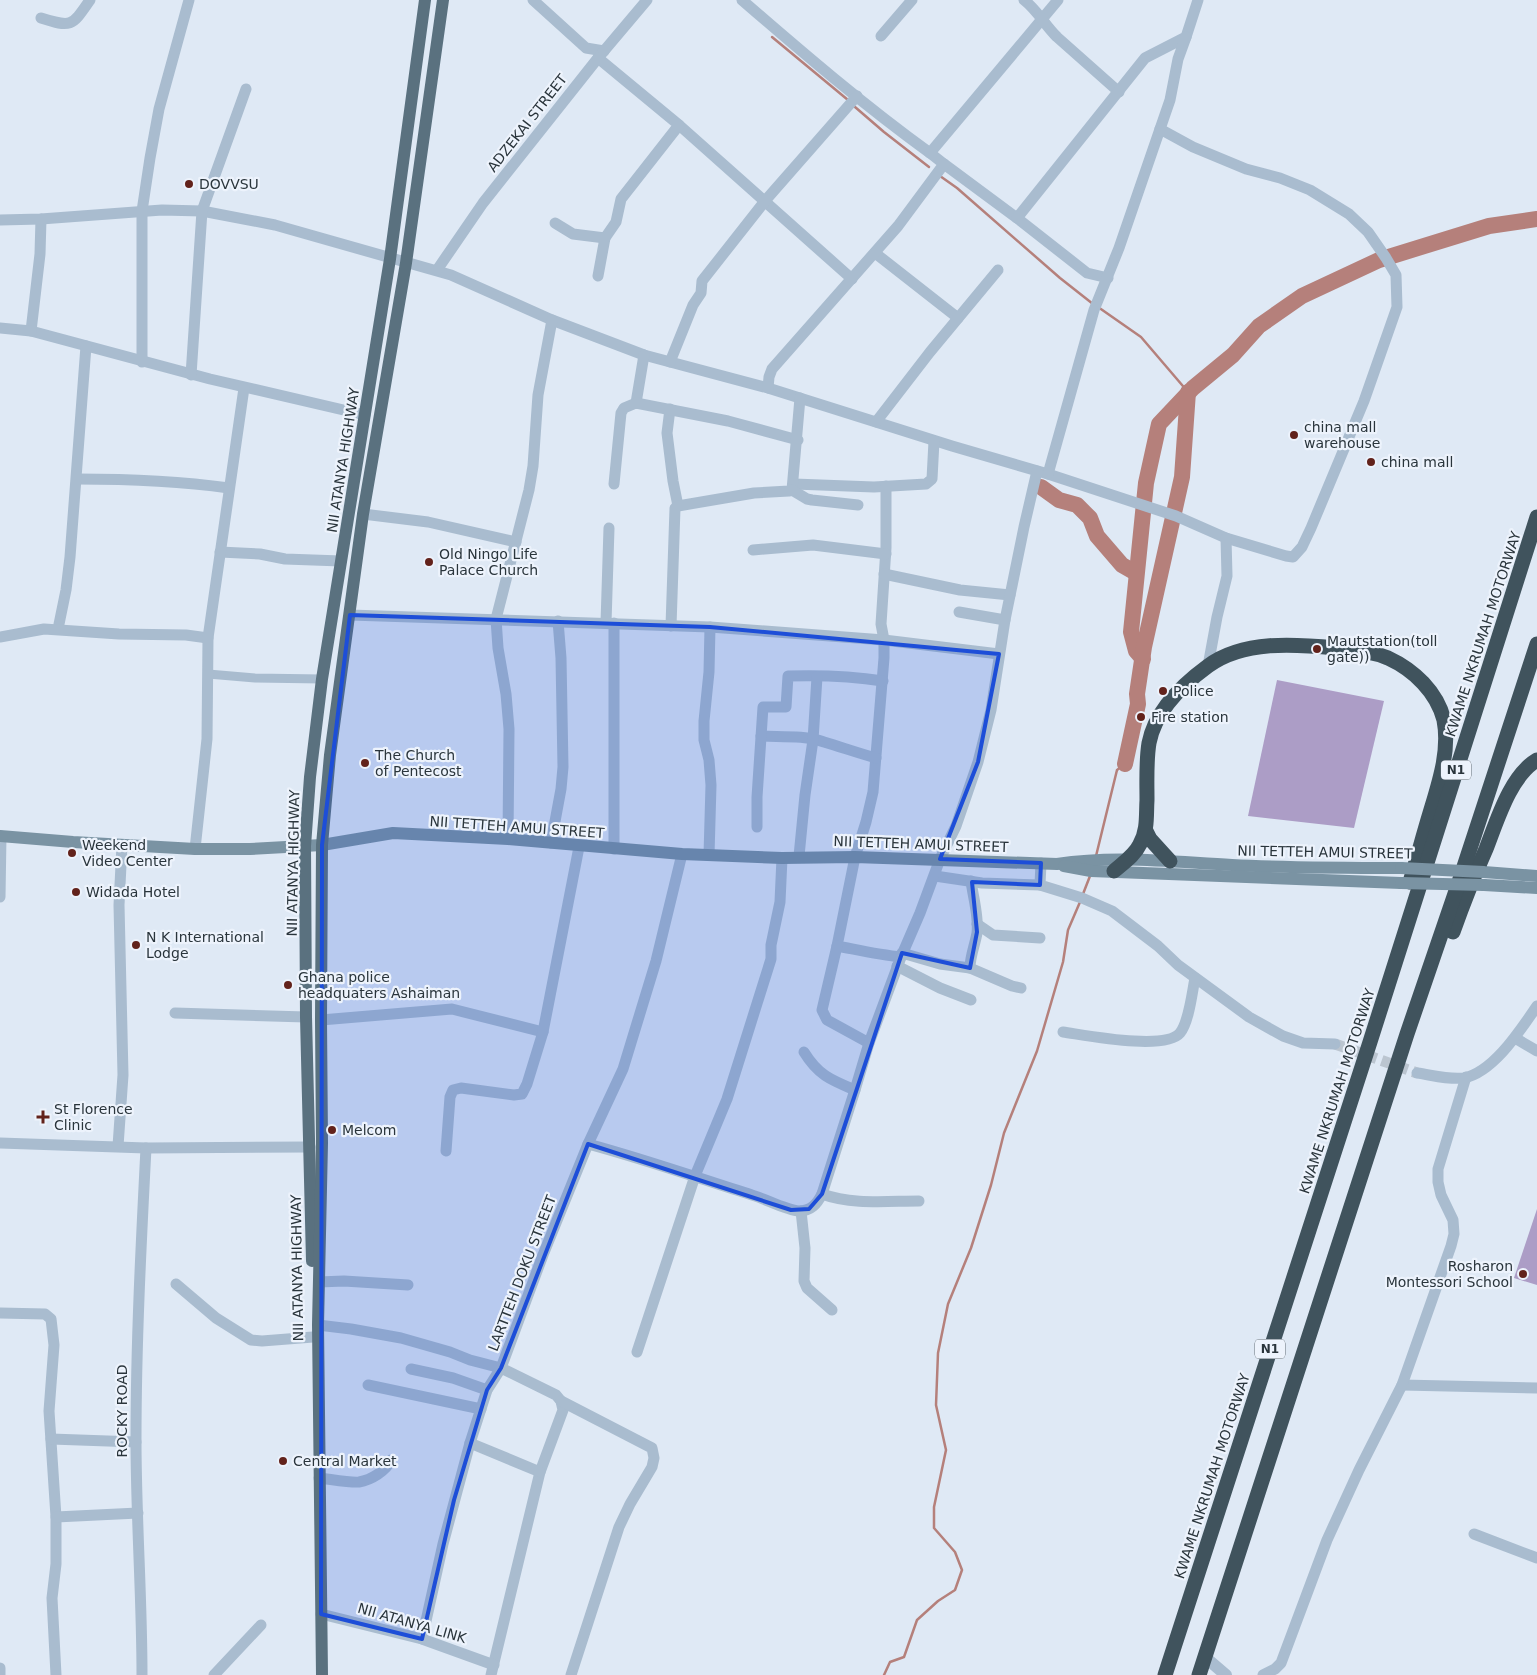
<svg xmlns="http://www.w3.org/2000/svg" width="1537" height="1675" font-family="'DejaVu Sans',sans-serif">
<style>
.green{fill:#ac9dc6}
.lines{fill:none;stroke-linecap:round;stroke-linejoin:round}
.stream{stroke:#b5807b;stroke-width:2.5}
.river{stroke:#b5807b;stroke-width:16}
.minor-tunnel{stroke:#bbc5d0;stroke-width:11;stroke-dasharray:11 5.5;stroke-linecap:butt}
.pedestrian{stroke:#a9bccf;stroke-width:9}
.minor{stroke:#a9bccf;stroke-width:11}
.tertiary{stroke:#a9bccf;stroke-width:12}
.secondary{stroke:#7a93a3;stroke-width:12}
.primary{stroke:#5a717f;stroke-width:12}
.motorway{stroke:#40535d;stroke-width:15}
.secondary-bridge{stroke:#7a93a3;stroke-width:12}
.marked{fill:#1d4ed8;fill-opacity:0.2;stroke:#1d4ed8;stroke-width:4;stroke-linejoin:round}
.poi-dot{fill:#62221b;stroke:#edf3fc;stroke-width:2}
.labels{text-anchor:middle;stroke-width:4.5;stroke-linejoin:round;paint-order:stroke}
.shield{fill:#edf3fc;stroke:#646e76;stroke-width:1}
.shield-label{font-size:12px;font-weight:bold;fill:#2a353c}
.street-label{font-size:14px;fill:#2a353c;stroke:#edf3fc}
.poi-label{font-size:14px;fill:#2a353c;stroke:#edf3fc;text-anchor:start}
</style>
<rect width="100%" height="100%" fill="#dfe9f5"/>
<g class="green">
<polygon points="1277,680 1384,701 1354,828 1248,816"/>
<polygon points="1537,1209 1537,1285 1514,1278"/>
</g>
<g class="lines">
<g class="stream">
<polyline points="772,37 848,100"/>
<polyline points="855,107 884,132 929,167"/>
<polyline points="940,176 957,188 1060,278 1093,304"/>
<polyline points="1098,307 1141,337 1188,392"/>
<polyline points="1096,856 1117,770 1125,764"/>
<polyline points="1083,894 1090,876"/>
<polyline points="884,1675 890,1662 904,1657 917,1620 938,1601 955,1590 962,1570 955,1552 934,1528 934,1507 946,1450 936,1405 938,1353 948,1304 971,1248 991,1185 1004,1133 1037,1051 1063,962 1068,930 1080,902"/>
</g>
<g class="river">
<polyline points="1041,487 1059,500 1077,505 1090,518 1097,536 1122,565 1136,573"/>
<polyline points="1143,659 1136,651 1131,632 1146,483 1159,424 1193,388 1233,355 1259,326 1302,296 1379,260 1489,226 1537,219"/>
<polyline points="1125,764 1138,704 1137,694 1144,647 1182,477 1188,392"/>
</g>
<polyline class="minor-tunnel" points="1335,1044 1417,1073"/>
<polyline class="pedestrian" points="208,674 255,678 322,679"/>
<g class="minor">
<polyline points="533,0 586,48 604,51"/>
<path d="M742,0C803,53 865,106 930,153L1058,0"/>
<path d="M1024,0C1037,10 1045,25 1057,37L1119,92"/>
<path d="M41,18C72,28 72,26 90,0"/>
<polyline points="881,36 912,0"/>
<polyline points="679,125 852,279"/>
<polyline points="944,164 1017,218 1087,273 1108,278"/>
<polyline points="1017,218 1145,58 1186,37 1198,0"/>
<polyline points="41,219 40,254 31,331 210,379 365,415"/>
<polyline points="0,220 41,219 162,210 202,211 275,225 451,275 552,320 644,355 768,388 952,446 1048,474 1176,516 1226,538 1286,556 1293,557 1302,547 1311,528 1364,401 1397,307 1396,275 1386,258 1368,232 1349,214 1310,190 1280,178 1246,169 1193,147 1160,129"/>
<polyline points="555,223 573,234 605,238"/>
<polyline points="875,253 958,318"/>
<polyline points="437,270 483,203 598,58 647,0"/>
<polyline points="598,276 605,238 616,222 621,199 679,125 598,58"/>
<polyline points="0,328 31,331"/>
<polyline points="142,362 142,211 150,158 159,109 189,0"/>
<polyline points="670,362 693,305 701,293 702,281 765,201 857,96"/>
<polyline points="191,375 202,211 246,89"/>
<polyline points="768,388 769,377 772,369 898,226 944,164 930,153"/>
<polyline points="636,403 644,355"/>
<polyline points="670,409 667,433 673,481 678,506"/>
<polyline points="876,422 930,352 998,270"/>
<polyline points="1048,474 1094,310 1119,248 1170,100 1178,59 1186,37"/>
<path d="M77,479C128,479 178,481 229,488"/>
<polyline points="614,484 621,413 624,408 636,403 728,421 798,440"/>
<polyline points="794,484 874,487 926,484 932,479 934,441"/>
<path d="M886,486V548L881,624L884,640V658L873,792L866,822L855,857L837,946C858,950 879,955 901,957"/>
<polyline points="792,490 800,398"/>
<polyline points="363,514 428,522 516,542"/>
<polyline points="753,550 813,545 886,554"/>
<polyline points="220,552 260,554 285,559 341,561"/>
<polyline points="884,574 960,590 1010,595"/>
<polyline points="959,612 1005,620"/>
<polyline points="350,615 710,627 884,640 999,654"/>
<polyline points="606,623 609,528"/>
<polyline points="614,623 614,849"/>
<polyline points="671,626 675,508 678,506 754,493 789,491 792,490 807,499 812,500 858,505"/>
<polyline points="58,629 66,590 70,557 86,346"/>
<polyline points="0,637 44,629 119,634 186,635 208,638"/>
<polyline points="1208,666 1217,617 1227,576 1226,538"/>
<path d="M761,736C781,737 804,735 824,742C841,747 858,753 876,758"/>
<path d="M757,827V797L763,707H786L788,676C820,675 851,676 883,681"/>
<polyline points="508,839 509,729 506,694 498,648 496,619 529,490 533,466 538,395 552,320"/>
<polyline points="551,843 561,789 563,767 561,658 558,621"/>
<polyline points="195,849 207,739 208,638 244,388"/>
<polyline points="709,855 711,785 709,760 704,740 704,721 709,672 710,627"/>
<polyline points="799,856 805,795 813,740 817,677"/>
<polyline points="1041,863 1040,885 1082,898 1112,911 1158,946 1178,965 1249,1017 1283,1036 1303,1043 1335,1044"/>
<polyline points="935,876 982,883 1040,885"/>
<polyline points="0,897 1,836"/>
<polyline points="977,924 993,935 1040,938"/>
<polyline points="837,946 822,1010 827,1020 869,1043"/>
<polyline points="902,953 940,964 970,968 1012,986 1021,988"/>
<polyline points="897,966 940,988 971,1000"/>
<path d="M970,968C970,956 975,945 977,933C979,916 973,897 971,881"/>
<polyline points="175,1013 306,1017"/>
<polyline points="321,1020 452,1009 543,1032"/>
<path d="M1063,1032C1085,1035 1165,1051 1180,1033C1189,1022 1192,993 1195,978"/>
<polyline points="1515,1038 1537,1051"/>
<path d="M804,1052C818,1075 831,1080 855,1090"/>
<path d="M1417,1073C1432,1075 1448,1080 1464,1078C1494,1072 1521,1029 1537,1006"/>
<polyline points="0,1143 146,1148 310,1147"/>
<path d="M588,1144C644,1159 698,1178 752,1195C766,1199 786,1210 799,1211C811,1211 817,1204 822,1194L855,1090L869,1043L901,957L920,913L940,859L956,826L978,762L991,710L1005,620L1024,527L1037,471"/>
<polyline points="118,1146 123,1075 119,905 122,845"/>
<polyline points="446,1151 450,1097 453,1090 461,1088 514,1095 522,1094 527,1084 543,1032 579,847"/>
<path d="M822,1194C852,1205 887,1201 919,1201"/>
<polyline points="801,1211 805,1248 804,1281 807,1288 832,1310"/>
<polyline points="319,1282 344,1281 408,1285"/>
<polyline points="176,1284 216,1318 251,1340 262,1341 313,1337"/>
<polyline points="0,1313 45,1314 51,1319 54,1345 49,1411 56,1517 56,1564 52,1598 56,1675"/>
<polyline points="318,1325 351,1329 401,1338 450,1352 470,1360 501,1368 556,1395 561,1401 563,1410 540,1472 491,1675"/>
<polyline points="637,1352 695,1176 727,1099 771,959 771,945 780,902 782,858"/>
<polyline points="411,1369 453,1378 487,1390"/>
<polyline points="368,1385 481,1409"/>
<polyline points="1402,1385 1537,1388"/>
<polyline points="561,1401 652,1448 654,1458 652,1467 630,1504 619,1527 571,1675"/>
<polyline points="51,1439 136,1442"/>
<polyline points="470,1443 540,1472"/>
<path d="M319,1478C329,1479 351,1483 359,1482C371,1480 386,1471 391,1460"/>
<polyline points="56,1517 138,1513"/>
<polyline points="1474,1534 1537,1558"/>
<polyline points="321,1614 422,1639 494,1665"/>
<polyline points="422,1639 443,1544 470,1443 487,1390 501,1368 543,1255 588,1144 623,1069 656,961 682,854"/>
<polyline points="0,1668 0,1675"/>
<path d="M142,1675C142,1597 136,1518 136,1440C136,1343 141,1245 146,1148"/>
<polyline points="214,1675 261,1625"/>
<polyline points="1263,1675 1275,1669 1281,1663 1327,1540 1359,1470 1402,1385 1451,1246 1454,1234 1453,1220 1441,1195 1438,1182 1438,1169 1466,1077"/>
</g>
<polyline class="tertiary" points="1205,1657 1226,1675"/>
<g class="secondary">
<path d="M0,836L73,842L195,849H250L322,845L393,833L508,839L682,854L782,858L855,857L1057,864C1116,855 1173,862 1232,865C1288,868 1345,868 1401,868"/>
<polyline points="1064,866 1091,871 1401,883"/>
<polyline points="1484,872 1537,876"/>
<polyline points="1484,885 1537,888"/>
</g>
<g class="primary">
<polyline points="312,1261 306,1017 305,846 310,777 322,679 390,259 425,0"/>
<polyline points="322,1675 318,1325 322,1143 321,1020 322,845 330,755 363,514 406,263 443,0"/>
</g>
<g class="motorway">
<polyline points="1146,831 1150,839 1170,861"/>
<path d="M1114,871C1123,863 1135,855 1140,844C1148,830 1146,815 1147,800C1147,781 1146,761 1149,743C1155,711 1182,685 1208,666C1243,640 1295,644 1336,648C1354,650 1371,651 1388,658C1414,670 1437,692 1444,720C1450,751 1439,783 1430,813C1423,836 1417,859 1410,882"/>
<path d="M1453,932C1463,904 1474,876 1486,849C1497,821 1510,776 1537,760"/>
<polyline points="1165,1675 1370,1042 1537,517"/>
<polyline points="1199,1675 1407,1034 1459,882 1537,644"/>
</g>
<g class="secondary-bridge">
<polyline points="1401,868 1484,872"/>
<polyline points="1401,883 1484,885"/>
</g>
</g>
<path class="marked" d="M350,615L710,627L999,654L978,762L940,859L1041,863L1040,885L972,882L977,932L970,968L902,953L822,1194L809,1209L791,1210L588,1144L501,1368L487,1390L454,1500L422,1639L321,1614L322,845Z"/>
<g class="poi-dot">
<circle cx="189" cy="184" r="5"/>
<circle cx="1294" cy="435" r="5"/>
<circle cx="1371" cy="462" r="5"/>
<circle cx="429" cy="562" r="5"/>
<circle cx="1317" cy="649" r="5"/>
<circle cx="1163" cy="691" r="5"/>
<circle cx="1141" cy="717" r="5"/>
<circle cx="365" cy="763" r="5"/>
<circle cx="72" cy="853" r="5"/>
<circle cx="76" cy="892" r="5"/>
<circle cx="136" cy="945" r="5"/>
<circle cx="288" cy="985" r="5"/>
<path d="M40.5 1109.5h5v5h5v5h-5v5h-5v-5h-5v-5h5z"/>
<circle cx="332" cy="1130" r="5"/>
<circle cx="1523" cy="1274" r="5"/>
<circle cx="283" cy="1461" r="5"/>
</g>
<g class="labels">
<g class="shield">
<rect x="1441" y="760.5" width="30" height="19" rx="4"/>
<rect x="1255" y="1339.5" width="30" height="19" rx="4"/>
</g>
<g class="shield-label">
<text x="1456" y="774">N1</text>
<text x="1270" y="1353">N1</text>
</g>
<g class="street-label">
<text transform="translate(527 123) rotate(-52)" y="5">ADZEKAI STREET</text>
<text transform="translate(343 460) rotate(-81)" y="5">NII ATANYA HIGHWAY</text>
<text transform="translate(1483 634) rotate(-72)" y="5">KWAME NKRUMAH MOTORWAY</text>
<text transform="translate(517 827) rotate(4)" y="5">NII TETTEH AMUI STREET</text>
<text transform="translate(921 844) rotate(2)" y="5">NII TETTEH AMUI STREET</text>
<text transform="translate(1325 852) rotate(1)" y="5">NII TETTEH AMUI STREET</text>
<text transform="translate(293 863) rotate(-89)" y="5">NII ATANYA HIGHWAY</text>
<text transform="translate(1337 1091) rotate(-72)" y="5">KWAME NKRUMAH MOTORWAY</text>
<text transform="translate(297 1268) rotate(-91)" y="5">NII ATANYA HIGHWAY</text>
<text transform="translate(522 1273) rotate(-69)" y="5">LARTTEH DOKU STREET</text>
<text transform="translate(122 1411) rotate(-90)" y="5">ROCKY ROAD</text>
<text transform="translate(1212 1476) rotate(-72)" y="5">KWAME NKRUMAH MOTORWAY</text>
<text transform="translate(412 1623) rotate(16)" y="5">NII ATANYA LINK</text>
</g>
<g class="poi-label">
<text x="199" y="189">DOVVSU</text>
<text x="1304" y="432">china mall<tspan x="1304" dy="16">warehouse</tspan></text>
<text x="1381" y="467">china mall</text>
<text x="439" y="559">Old Ningo Life<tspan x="439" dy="16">Palace Church</tspan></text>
<text x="1327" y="646">Mautstation(toll<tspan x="1327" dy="16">gate))</tspan></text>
<text x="1173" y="696">Police</text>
<text x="1151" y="722">Fire station</text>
<text x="375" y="760">The Church<tspan x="375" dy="16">of Pentecost</tspan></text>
<text x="82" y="850">Weekend<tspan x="82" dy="16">Video Center</tspan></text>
<text x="86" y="897">Widada Hotel</text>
<text x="146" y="942">N K International<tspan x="146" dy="16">Lodge</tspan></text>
<text x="298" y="982">Ghana police<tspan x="298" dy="16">headquaters Ashaiman</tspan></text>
<text x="54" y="1114">St Florence<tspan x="54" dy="16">Clinic</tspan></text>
<text x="342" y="1135">Melcom</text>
<text x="1513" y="1271" text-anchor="end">Rosharon<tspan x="1513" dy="16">Montessori School</tspan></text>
<text x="293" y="1466">Central Market</text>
</g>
</g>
</svg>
